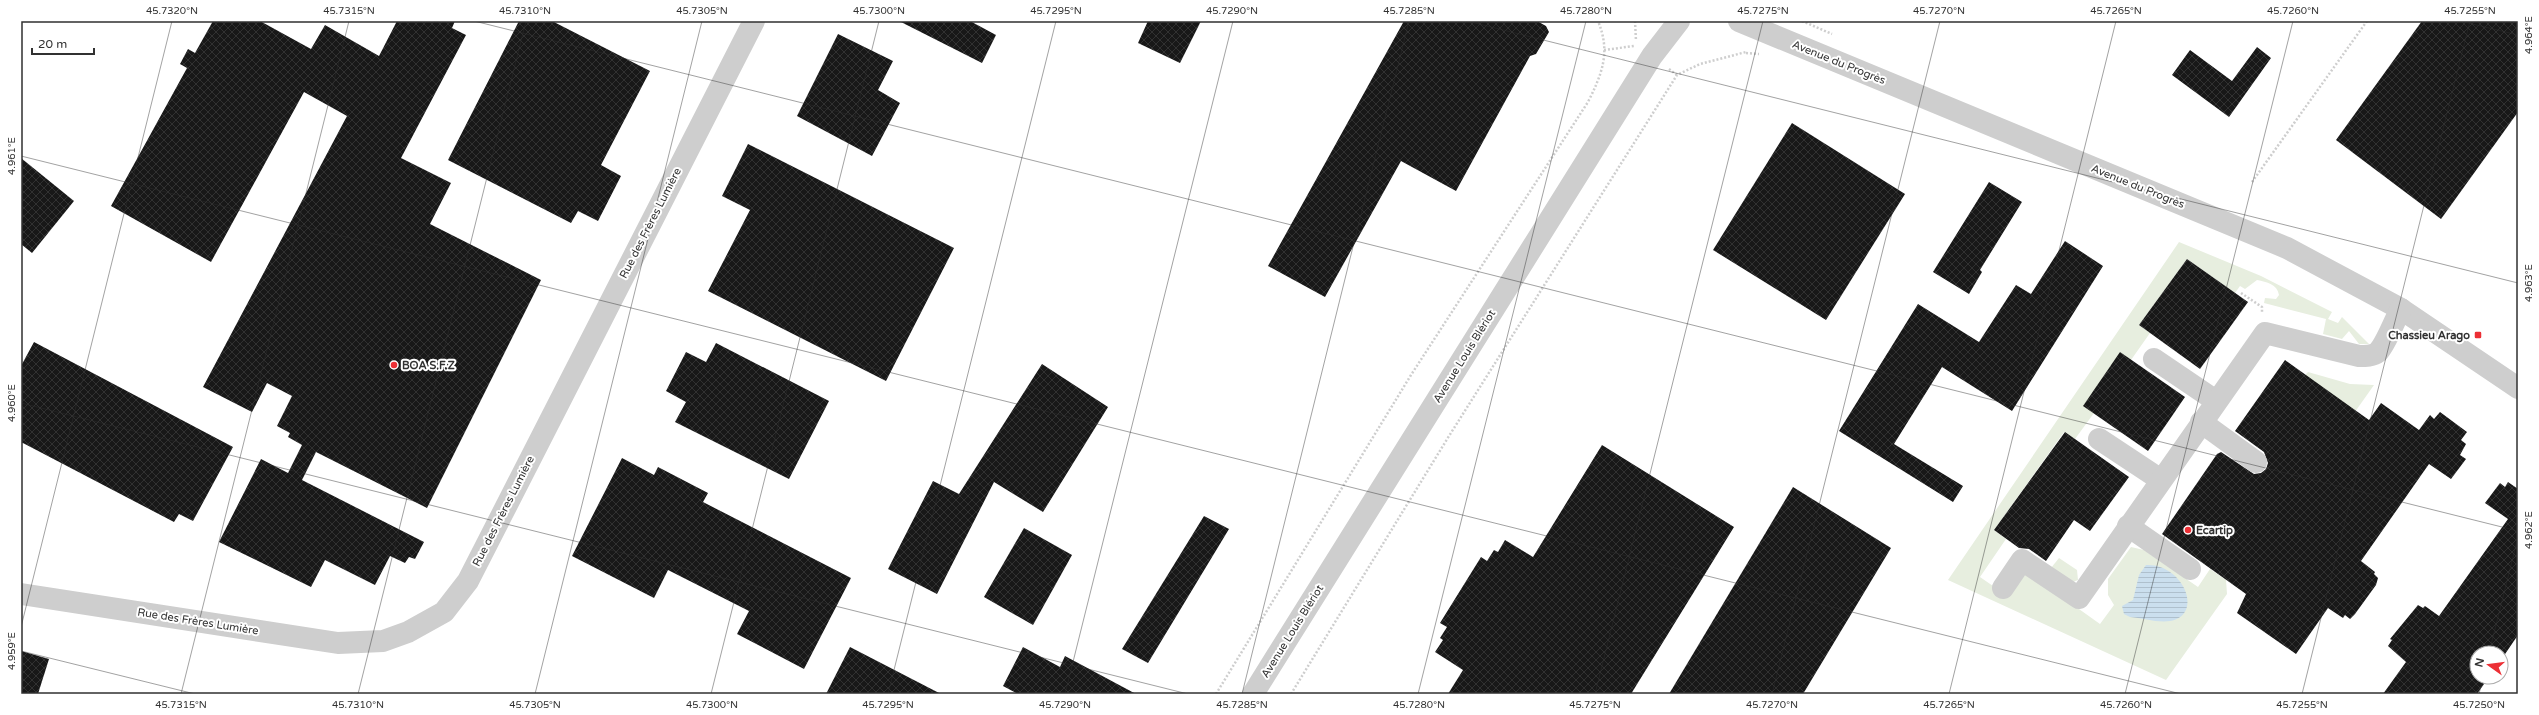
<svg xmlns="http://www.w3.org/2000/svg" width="2539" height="715" font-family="'Varela Round',sans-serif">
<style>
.green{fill:#e7eedf}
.water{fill:url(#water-rules)}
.building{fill:url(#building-cross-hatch)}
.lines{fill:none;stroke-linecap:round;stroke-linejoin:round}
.path{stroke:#cecece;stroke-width:2.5;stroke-dasharray:2 2;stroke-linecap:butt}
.minor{stroke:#cecece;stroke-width:22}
.ticks{fill:none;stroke:#313131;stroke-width:1;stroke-opacity:0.45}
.poi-dot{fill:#ec2f35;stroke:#fff;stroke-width:1.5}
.labels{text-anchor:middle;stroke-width:4;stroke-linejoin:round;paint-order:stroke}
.street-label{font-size:11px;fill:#313131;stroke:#fff}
.poi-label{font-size:11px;font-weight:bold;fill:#313131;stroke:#fff;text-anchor:start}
.neatline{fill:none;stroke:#313131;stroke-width:1.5}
.ticks-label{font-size:10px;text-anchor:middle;fill:#313131}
</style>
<defs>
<pattern id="water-rules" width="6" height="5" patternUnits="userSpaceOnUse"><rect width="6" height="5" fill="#cbdfee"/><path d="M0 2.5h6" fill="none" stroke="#afc0cd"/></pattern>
<pattern id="building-cross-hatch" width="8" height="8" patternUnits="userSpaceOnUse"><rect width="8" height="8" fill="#181818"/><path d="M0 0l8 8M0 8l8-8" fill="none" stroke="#313131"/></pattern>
</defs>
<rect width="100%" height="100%" fill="#fff"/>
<g class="green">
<path d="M2179,242L2261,276L2332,312L2328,319L2338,323L2342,317L2369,344H2359L2349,331L2342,339L2323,334L2326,319L2264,303L2265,298L2276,299L2279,295C2277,284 2267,282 2257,280L2245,289L2240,286L2235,293L2187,259L2139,325L2150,333L2131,360L2084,406L2094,413L2075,439L2064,432L1994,530L2006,539L1980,577L2006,595L2021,576L2030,574L2100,624L2114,605L2108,595V579L2131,547L2144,550L2198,587L2210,569L2226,580L2227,594L2166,680L1948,580Z"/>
<polygon points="2308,372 2350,384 2374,385 2289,505 2305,375"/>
<polygon points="2059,558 2077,570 2078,580 2073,582 2051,568"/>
</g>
<path class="water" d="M2146,565C2183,563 2205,615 2170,621C2158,623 2142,618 2130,617L2124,614L2122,606L2133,600L2139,575Z"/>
<g class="building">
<polygon points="213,21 260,21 311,49 325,25 379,56 397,21 455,21 452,28 466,35 401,158 451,183 430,224 541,280 427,508 316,452 302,480 424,542 415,559 409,557 405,563 390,556 375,585 325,560 311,587 219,542 261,459 288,473 302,445 288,437 290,433 277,426 292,396 267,383 252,412 203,387 347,116 304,92 211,262 111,206 187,68 180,64 188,49 195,53"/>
<polygon points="519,21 552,21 650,71 601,165 621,176 598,221 578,211 571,223 448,160"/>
<polygon points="899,21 970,21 996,35 982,63"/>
<polygon points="1148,21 1201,21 1180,63 1138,43"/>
<polygon points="1404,21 1537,21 1546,26 1549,32 1536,54 1530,56 1456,191 1401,161 1325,297 1268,266"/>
<polygon points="2422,21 2518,21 2518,112 2441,219 2336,140"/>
<polygon points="838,34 893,61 878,90 900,103 872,156 797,116"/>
<polygon points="2257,47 2271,58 2229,117 2172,75 2190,50 2232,81"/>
<polygon points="1792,123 1905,194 1826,320 1713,250"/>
<polygon points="748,144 954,248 886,381 708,291 750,210 722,196"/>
<polygon points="21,158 74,201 32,253 21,244"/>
<polygon points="1989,182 2022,202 1980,270 1982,272 1969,294 1933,272"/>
<polygon points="2065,241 2103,266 2012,411 1942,367 1894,444 1963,486 1953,502 1839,431 1918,304 1979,342 2016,285 2031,294"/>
<polygon points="2187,259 2248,302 2200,369 2139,325"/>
<polygon points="34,342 233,447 193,521 179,514 174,522 21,442 21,366"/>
<polygon points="716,343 829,401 789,479 675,422 686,402 666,391 686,352 706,362"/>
<polygon points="2120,352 2185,397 2148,451 2083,406"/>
<polygon points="2285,360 2369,420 2381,403 2419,430 2430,415 2434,419 2440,412 2467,432 2461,440 2466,444 2460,455 2466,459 2451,479 2429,464 2361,561 2375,572 2374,574 2378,578 2376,585 2355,614 2350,619 2345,615 2343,618 2328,608 2296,654 2237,613 2246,594 2162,534 2217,454 2221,452 2254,474 2261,473 2266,469 2268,463 2264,452 2235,431"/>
<polygon points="1042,364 1108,407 1043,512 994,482 937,594 888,569 933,481 959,494"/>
<polygon points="2065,432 2129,477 2090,531 2074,520 2046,561 2029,549 2019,548 1994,530"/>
<polygon points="1602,445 1734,527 1631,694 1448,694 1463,670 1435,652 1443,640 1440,638 1447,627 1440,623 1481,557 1487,561 1494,550 1498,552 1505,540 1533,557"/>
<polygon points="622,458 654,475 658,467 708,493 703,502 851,578 804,669 737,634 749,611 668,570 654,598 572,556"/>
<polygon points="2508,482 2518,489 2518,635 2501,660 2501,653 2477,653 2477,677 2489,677 2477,694 2383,694 2406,662 2388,646 2392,640 2390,639 2418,605 2423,608 2425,606 2439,616 2508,519 2485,503 2500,483 2505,487"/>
<polygon points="1793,487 1891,548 1803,694 1669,694"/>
<polygon points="1204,516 1229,529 1148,663 1122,649"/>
<polygon points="1024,528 1072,555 1033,625 984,597"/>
<polygon points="850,647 941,694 826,694"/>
<polygon points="1023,647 1060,667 1065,656 1136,694 1018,694 1003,686"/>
<polygon points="21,651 49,659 38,694 21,694"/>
</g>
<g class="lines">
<g class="path">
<polyline points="1635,21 1636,41"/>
<polyline points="1802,21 1832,34"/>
<polyline points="1604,50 1634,46"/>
<polyline points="1746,53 1759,54"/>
<polyline points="1669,69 1677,75"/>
<polyline points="2252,182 2367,21"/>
<polyline points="2241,293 2262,307 2262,312"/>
<path d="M1216,694L1411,375L1588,102C1602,74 1611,52 1598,21"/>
<polyline points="1291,694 1449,436 1677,75 1700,64 1746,52"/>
</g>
<g class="minor">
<polyline points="1739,21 2287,248 2401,309 2518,388"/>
<polyline points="2154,359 2216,401"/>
<polyline points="2201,422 2256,462"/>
<polyline points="2099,439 2161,480"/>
<polyline points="2128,526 2190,569"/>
<path d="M2003,588L2022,560L2079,598L2265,333L2359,356C2365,356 2373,356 2378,352C2386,344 2394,321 2401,309"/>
<polyline points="21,594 338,643 383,641 408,632 444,612 468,581 754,21"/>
<polyline points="1253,694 1652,56 1679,21"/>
</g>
</g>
<path class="ticks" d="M474,21L2518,531M1467,21L2518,283M2460,21L2518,35M21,156L2181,694M21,403L1188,694M21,627L172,21M21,651L195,694M2489,653L2518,537M181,694L349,21M358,694L526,21M535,694L702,21M711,694L879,21M888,694L1056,21M1065,694L1233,21M1242,694L1409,21M1418,694L1586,21M1595,694L1763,21M1772,694L1940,21M1949,694L2116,21M2125,694L2293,21M2302,694L2470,21M2479,694L2483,677"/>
<g class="poi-dot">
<rect x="2474" y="331" width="8" height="8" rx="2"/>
<circle cx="394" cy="365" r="4"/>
<circle cx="2188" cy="530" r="4"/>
</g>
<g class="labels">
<g class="street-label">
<text transform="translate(1839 62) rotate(22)" y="4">Avenue du Progrès</text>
<text transform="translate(2138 186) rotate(22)" y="4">Avenue du Progrès</text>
<text transform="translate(650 223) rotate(-63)" y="4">Rue des Frères Lumière</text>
<text transform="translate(1464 356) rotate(-58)" y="4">Avenue Louis Blériot</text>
<text transform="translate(503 511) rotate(-63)" y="4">Rue des Frères Lumière</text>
<text transform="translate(198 621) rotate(9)" y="4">Rue des Frères Lumière</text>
<text transform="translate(1292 631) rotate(-58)" y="4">Avenue Louis Blériot</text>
</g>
<g class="poi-label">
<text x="2470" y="339" text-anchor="end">Chassieu Arago</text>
<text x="402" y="369">BOA S.F.Z</text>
<text x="2196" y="534">Ecartip</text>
</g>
</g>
<rect width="2539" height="715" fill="none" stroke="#ffffff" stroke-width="44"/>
<g transform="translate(2489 665) rotate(284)"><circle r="19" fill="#ffffff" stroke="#adadad"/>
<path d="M0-3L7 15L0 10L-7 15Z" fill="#ec2f35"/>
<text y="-6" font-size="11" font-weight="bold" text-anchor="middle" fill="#313131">N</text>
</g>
<path d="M32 48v6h62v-6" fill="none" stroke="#313131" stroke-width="2"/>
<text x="38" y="48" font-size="12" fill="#313131" stroke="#ffffff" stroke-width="3" paint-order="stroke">20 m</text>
<rect x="22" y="22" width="2495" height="671" class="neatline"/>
<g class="ticks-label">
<text x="172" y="14">45.7320°N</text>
<text x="349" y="14">45.7315°N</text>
<text x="525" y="14">45.7310°N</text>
<text x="702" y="14">45.7305°N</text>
<text x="879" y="14">45.7300°N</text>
<text x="1056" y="14">45.7295°N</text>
<text x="1232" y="14">45.7290°N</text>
<text x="1409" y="14">45.7285°N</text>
<text x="1586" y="14">45.7280°N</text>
<text x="1763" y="14">45.7275°N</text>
<text x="1939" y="14">45.7270°N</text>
<text x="2116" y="14">45.7265°N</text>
<text x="2293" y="14">45.7260°N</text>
<text x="2470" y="14">45.7255°N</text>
<text transform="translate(2528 35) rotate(-90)" y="4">4.964°E</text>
<text transform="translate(11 156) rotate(-90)" y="4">4.961°E</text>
<text transform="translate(2528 283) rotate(-90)" y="4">4.963°E</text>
<text transform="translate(11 403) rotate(-90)" y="4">4.960°E</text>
<text transform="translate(2528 530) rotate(-90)" y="4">4.962°E</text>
<text transform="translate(11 651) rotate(-90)" y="4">4.959°E</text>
<text x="181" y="708">45.7315°N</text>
<text x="358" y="708">45.7310°N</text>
<text x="535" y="708">45.7305°N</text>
<text x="712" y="708">45.7300°N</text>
<text x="888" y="708">45.7295°N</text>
<text x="1065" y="708">45.7290°N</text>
<text x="1242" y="708">45.7285°N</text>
<text x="1419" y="708">45.7280°N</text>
<text x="1595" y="708">45.7275°N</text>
<text x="1772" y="708">45.7270°N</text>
<text x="1949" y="708">45.7265°N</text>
<text x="2126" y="708">45.7260°N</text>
<text x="2302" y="708">45.7255°N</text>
<text x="2479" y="708">45.7250°N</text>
</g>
</svg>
